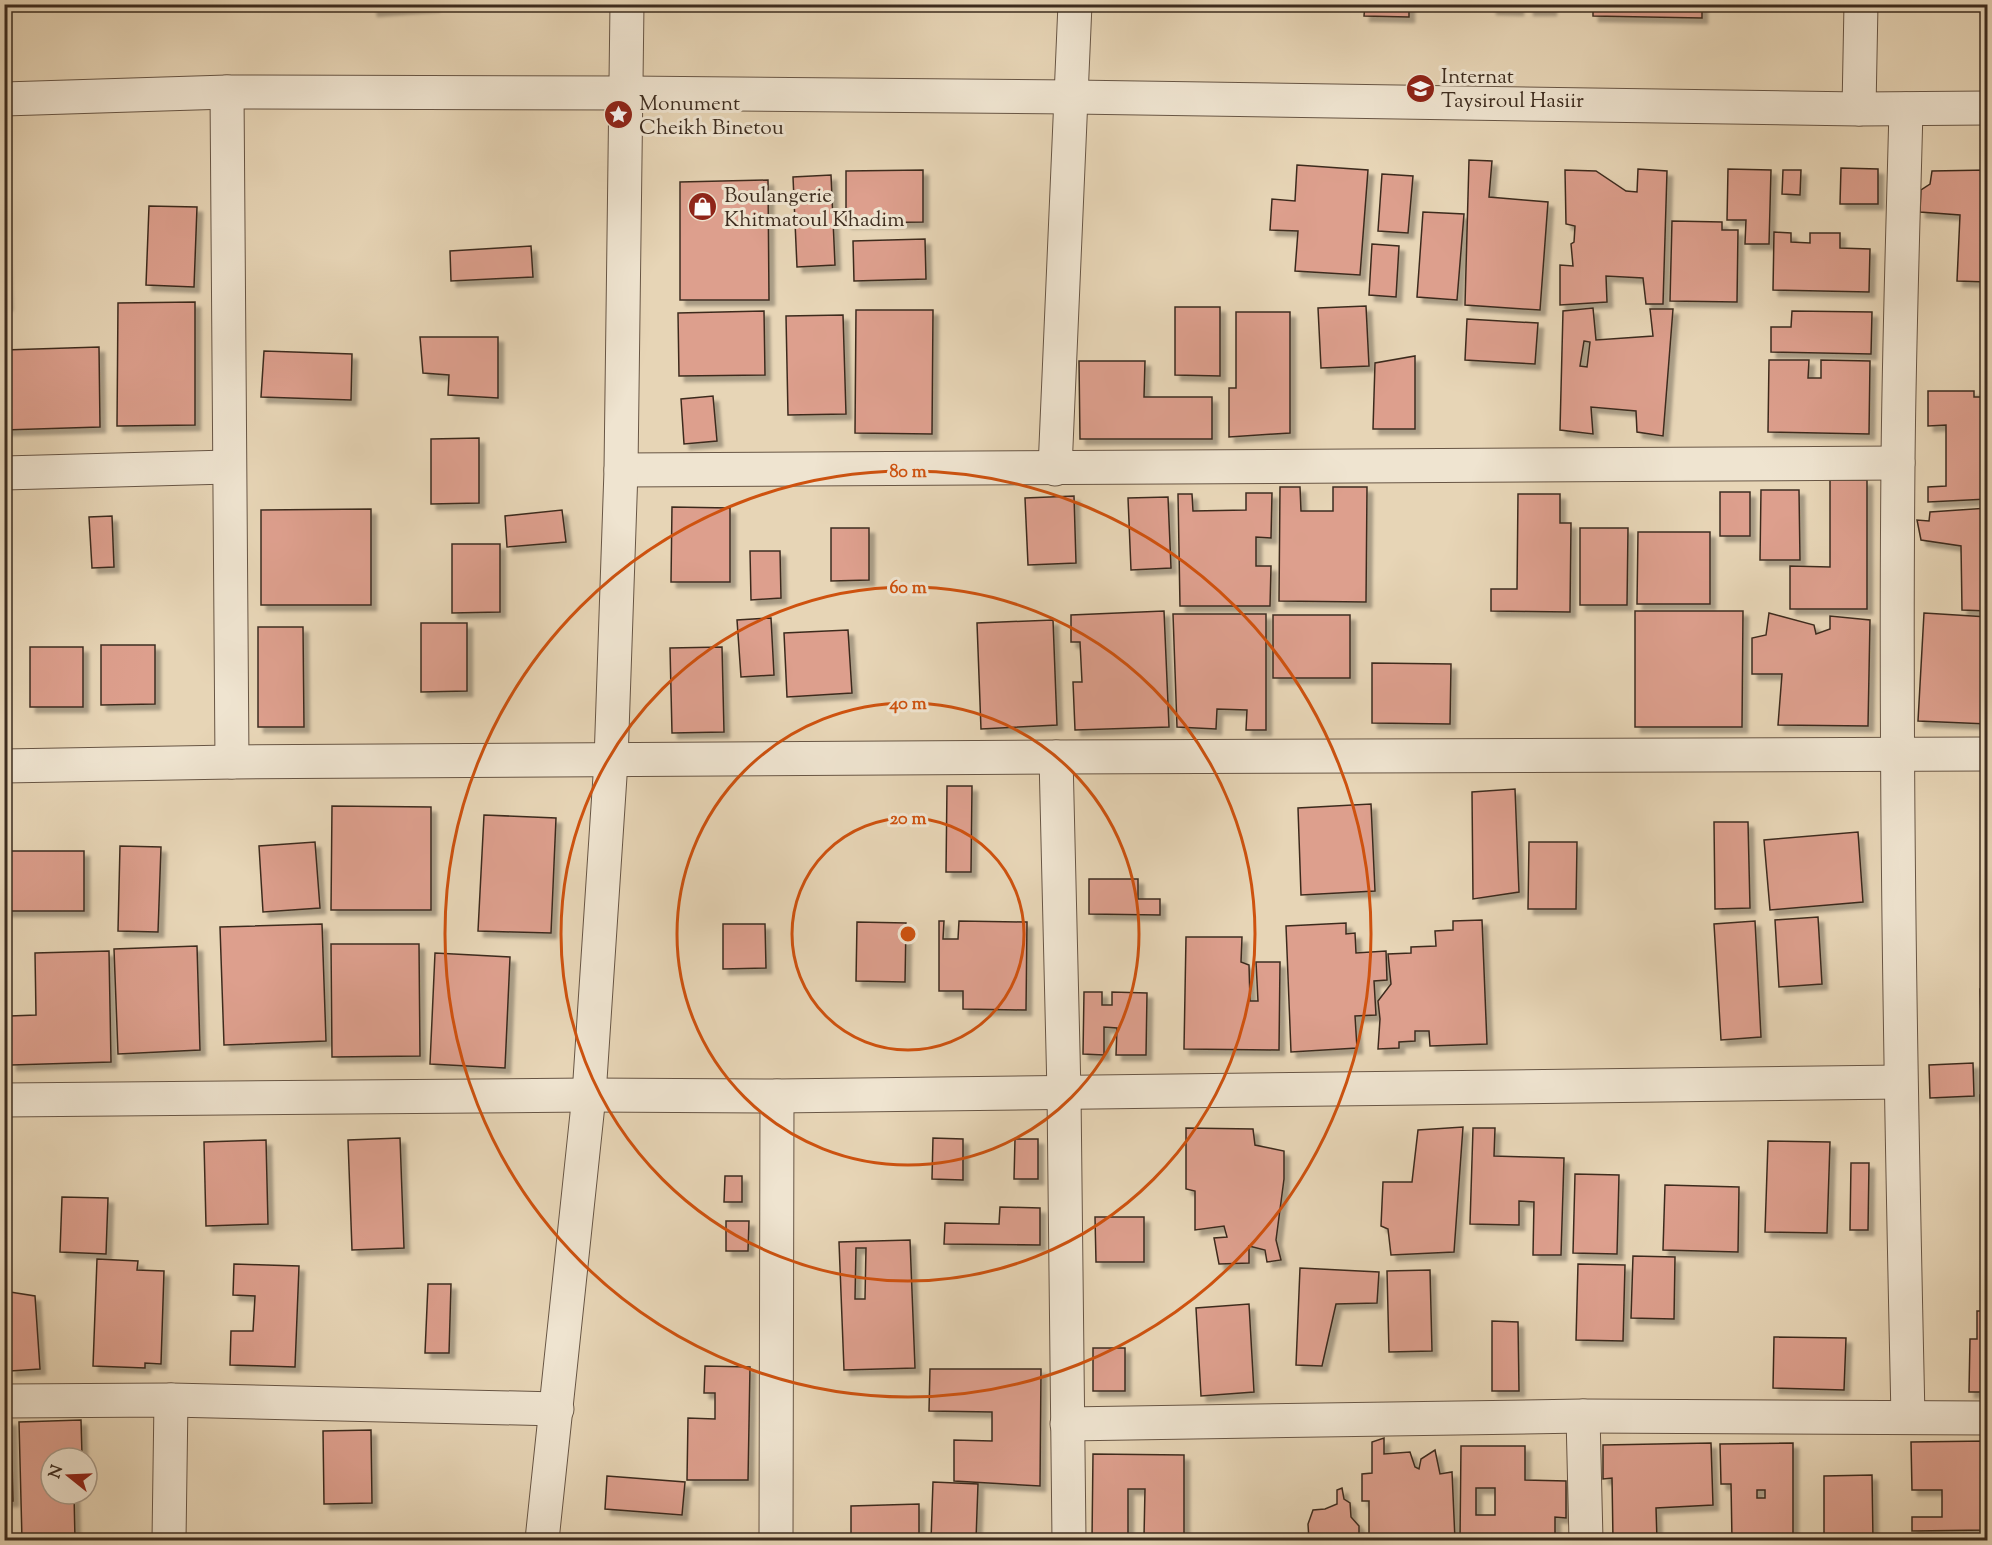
<svg xmlns="http://www.w3.org/2000/svg" width="1992" height="1545" font-family="'Sorts Mill Goudy',serif">
<style>
.building{fill:#dd9f8d;stroke:#3d2c1f;stroke-width:1.5;fill-rule:evenodd;filter:url(#shadow)}
.lines{fill:none;stroke-linecap:round;stroke-linejoin:round}
.minor-casing{stroke:#685645;stroke-width:35}
.minor{stroke:#efe4d0;stroke-width:33}
.ring{fill:none;stroke:#ce520f;stroke-width:3}
.labels{text-anchor:middle;stroke-width:6;stroke-linejoin:round;paint-order:stroke}
.poi-label{font-size:21px;fill:#3d2c1f;stroke:#efe4d0;text-anchor:start}
.centre{fill:#ce520f;stroke:#efe4d0;stroke-width:3}
.ring-label{font-size:18px;text-anchor:middle;font-weight:bold;fill:#ce520f;stroke:#efe4d0;stroke-width:6;stroke-linejoin:round;paint-order:stroke}
</style>
<defs>
<filter id="shadow"><feDropShadow dx="5.5" dy="5.5" stdDeviation="1.5" flood-color="#0004"/></filter>
</defs>
<rect width="100%" height="100%" fill="#e7d5b6"/>
<filter id="stains"><feTurbulence type="fractalNoise" baseFrequency=".00333" numOctaves="4"/><feColorMatrix values="0 0 0 0 .2 0 0 0 0 .09 0 0 0 0 .02 0 0 0 .5 -.17"/></filter>
<radialGradient id="worn" r=".72"><stop offset=".6" stop-color="#630" stop-opacity="0"/><stop offset="1" stop-color="#630" stop-opacity=".3"/></radialGradient>
<g class="building">
<polygon points="371,4 434,4 434,6 372,11"/>
<polygon points="1365,4 1409,4 1409,17 1364,16"/>
<polygon points="1491,4 1518,4 1518,10 1491,9"/>
<rect x="1528" y="4" width="23" height="6"/>
<polygon points="1593,4 1702,4 1702,18 1593,16"/>
<polygon points="1469,160 1492,161 1489,197 1548,202 1540,310 1465,305"/>
<polygon points="1297,165 1368,170 1360,275 1295,271 1298,231 1270,230 1272,199 1295,201"/>
<polygon points="1841,168 1878,169 1878,204 1840,204"/>
<polygon points="1638,169 1667,171 1663,304 1646,304 1643,278 1606,276 1607,302 1560,305 1560,265 1573,266 1571,244 1574,242 1575,226 1566,224 1565,170 1596,171 1626,191 1637,192"/>
<polygon points="1728,169 1771,170 1769,244 1745,244 1746,220 1727,220"/>
<polygon points="923,170 923,222 846,223 846,171"/>
<polygon points="1783,170 1801,170 1800,195 1782,194"/>
<polygon points="1988,170 1988,282 1957,281 1960,215 1920,212 1921,190 1930,184 1932,171"/>
<polygon points="1382,174 1413,176 1408,233 1378,231"/>
<polygon points="831,175 835,265 797,267 793,177"/>
<polygon points="768,180 769,300 680,300 680,182"/>
<polygon points="149,206 197,207 194,287 146,285"/>
<polygon points="1423,212 1464,214 1457,300 1417,297"/>
<polygon points="1672,221 1722,222 1722,230 1738,230 1737,302 1670,301"/>
<polygon points="4,225 7,305 4,305"/>
<polygon points="1774,232 1791,233 1791,242 1810,243 1810,233 1840,233 1840,248 1870,249 1869,292 1773,290"/>
<polygon points="925,239 926,279 854,281 853,241"/>
<polygon points="1372,244 1399,246 1396,297 1369,295"/>
<polygon points="531,246 533,277 451,281 450,251"/>
<polygon points="195,302 195,425 117,426 118,303"/>
<polygon points="1366,306 1369,366 1321,368 1318,308"/>
<polygon points="1175,307 1220,307 1220,376 1175,375"/>
<path d="M1593,308L1596,340L1653,336L1650,309H1673L1663,436L1637,432L1636,411L1591,407L1593,434L1560,430L1563,311ZM1584,341L1590,342L1587,367L1580,366Z"/>
<polygon points="856,310 933,310 932,434 855,433"/>
<polygon points="764,311 765,375 679,376 678,313"/>
<polygon points="1792,311 1872,312 1871,354 1771,352 1771,327 1791,327"/>
<polygon points="1236,312 1290,312 1290,433 1229,437 1229,388 1236,388"/>
<polygon points="843,315 846,414 788,415 786,316"/>
<polygon points="1467,319 1538,323 1535,364 1465,360"/>
<polygon points="420,337 498,337 498,398 448,395 449,375 423,373"/>
<polygon points="99,347 100,427 4,430 4,350"/>
<polygon points="264,351 352,354 351,400 261,397"/>
<polygon points="1415,356 1415,429 1373,429 1375,363"/>
<polygon points="1769,360 1809,360 1808,378 1821,378 1821,360 1870,361 1869,434 1768,432"/>
<polygon points="1079,361 1145,361 1144,397 1212,397 1212,439 1080,439"/>
<polygon points="1928,391 1974,391 1974,397 1988,397 1988,499 1928,502 1928,487 1946,486 1946,425 1928,426"/>
<polygon points="713,396 717,441 684,444 681,399"/>
<polygon points="479,438 479,503 431,504 431,439"/>
<polygon points="1830,480 1867,480 1867,609 1790,609 1790,566 1830,567"/>
<polygon points="1280,487 1300,487 1301,511 1333,511 1333,487 1367,487 1366,602 1279,601"/>
<polygon points="1761,490 1799,490 1800,560 1760,560"/>
<rect x="1720" y="492" width="30" height="44"/>
<polygon points="1246,493 1272,493 1271,538 1256,537 1256,566 1271,566 1270,606 1180,606 1178,494 1192,494 1193,511 1246,510"/>
<polygon points="1518,494 1560,494 1560,523 1571,523 1570,612 1491,611 1491,589 1517,589"/>
<polygon points="1074,496 1076,563 1028,565 1025,498"/>
<polygon points="1168,497 1171,568 1131,570 1128,498"/>
<polygon points="672,507 730,508 730,582 671,582"/>
<polygon points="1988,508 1988,611 1962,610 1961,546 1921,540 1917,520 1929,521 1930,512"/>
<polygon points="371,509 371,605 261,605 261,510"/>
<polygon points="562,510 566,542 507,547 505,516"/>
<polygon points="112,516 114,567 92,568 89,517"/>
<polygon points="831,528 869,528 869,580 831,581"/>
<polygon points="1580,528 1628,528 1627,605 1580,605"/>
<polygon points="1638,532 1710,532 1710,604 1637,604"/>
<polygon points="452,544 500,544 500,612 452,613"/>
<polygon points="750,551 780,551 781,598 751,600"/>
<polygon points="1164,611 1169,727 1075,730 1073,682 1082,682 1080,642 1071,642 1071,615"/>
<polygon points="1635,611 1743,611 1742,727 1635,727"/>
<polygon points="1769,613 1814,625 1816,634 1830,629 1830,616 1870,620 1868,726 1778,725 1782,674 1752,674 1752,638 1766,635"/>
<polygon points="1924,613 1988,617 1988,724 1918,721"/>
<polygon points="1173,614 1266,614 1266,730 1246,730 1247,710 1217,709 1216,729 1177,727"/>
<rect x="1273" y="615" width="77" height="63"/>
<polygon points="771,618 774,675 741,677 737,620"/>
<polygon points="1053,620 1057,725 981,729 977,623"/>
<polygon points="421,623 467,623 467,691 421,692"/>
<polygon points="258,627 303,627 304,727 258,727"/>
<polygon points="848,630 852,693 787,697 784,633"/>
<polygon points="101,645 155,645 155,704 101,705"/>
<rect x="30" y="647" width="53" height="60"/>
<polygon points="722,647 724,732 672,733 670,648"/>
<polygon points="1372,663 1451,664 1450,724 1372,723"/>
<polygon points="1988,783 1988,871 1987,871 1984,784"/>
<polygon points="947,786 972,786 971,872 946,872"/>
<polygon points="1515,789 1519,892 1473,899 1472,792"/>
<polygon points="1371,804 1375,891 1301,895 1298,808"/>
<polygon points="332,806 431,807 431,910 331,910"/>
<polygon points="484,815 556,818 551,933 478,931"/>
<polygon points="1714,822 1748,822 1750,908 1715,909"/>
<polygon points="1858,832 1863,902 1770,910 1764,840"/>
<polygon points="315,842 320,908 263,912 259,846"/>
<polygon points="1529,842 1577,842 1576,909 1528,909"/>
<polygon points="120,846 161,847 158,932 118,931"/>
<rect x="6" y="851" width="78" height="60"/>
<polygon points="1089,879 1138,879 1138,899 1160,899 1160,915 1089,914"/>
<polygon points="1818,917 1822,984 1779,987 1775,920"/>
<polygon points="1482,920 1487,1044 1430,1046 1429,1031 1415,1031 1415,1041 1399,1042 1399,1048 1378,1049 1380,1019 1378,1001 1391,984 1388,954 1411,953 1411,947 1436,946 1435,931 1453,930 1453,921"/>
<polygon points="939,921 944,921 943,939 958,939 959,921 1027,922 1026,1010 963,1009 963,991 939,991"/>
<polygon points="1755,921 1761,1037 1721,1040 1714,924"/>
<polygon points="857,922 906,923 905,982 856,981"/>
<polygon points="1346,923 1346,934 1355,933 1356,953 1386,951 1387,980 1374,981 1376,1015 1355,1016 1357,1048 1291,1052 1286,926"/>
<polygon points="322,924 326,1041 224,1045 220,927"/>
<polygon points="723,924 765,924 766,968 723,969"/>
<polygon points="1186,937 1242,937 1241,962 1249,965 1250,1001 1258,1001 1256,962 1280,962 1279,1050 1184,1049"/>
<polygon points="331,944 419,944 420,1056 332,1057"/>
<polygon points="197,946 200,1050 118,1054 114,949"/>
<polygon points="109,951 111,1062 11,1065 10,1016 36,1015 35,953"/>
<polygon points="435,953 510,957 505,1068 430,1064"/>
<polygon points="1980,989 1988,989 1988,1086 1983,1086"/>
<polygon points="1084,992 1102,992 1102,1005 1112,1005 1112,992 1147,993 1146,1055 1116,1055 1117,1028 1104,1027 1104,1055 1083,1054"/>
<polygon points="1973,1063 1974,1096 1930,1098 1929,1065"/>
<polygon points="1988,1094 1988,1165 1982,1165 1980,1095"/>
<polygon points="1463,1127 1454,1252 1391,1255 1388,1229 1381,1226 1383,1182 1412,1182 1418,1130"/>
<polygon points="1186,1128 1253,1129 1255,1145 1284,1151 1284,1179 1276,1240 1281,1260 1267,1262 1265,1250 1249,1246 1249,1263 1219,1264 1214,1238 1227,1237 1224,1226 1195,1230 1195,1191 1186,1189"/>
<polygon points="1473,1128 1495,1128 1494,1156 1564,1158 1561,1255 1533,1255 1534,1202 1519,1201 1519,1225 1470,1224"/>
<polygon points="400,1138 404,1248 352,1250 348,1140"/>
<polygon points="933,1138 963,1139 963,1180 932,1179"/>
<polygon points="1015,1139 1038,1139 1038,1179 1014,1179"/>
<polygon points="266,1140 268,1224 206,1226 204,1142"/>
<polygon points="1768,1141 1830,1142 1827,1233 1765,1232"/>
<polygon points="1851,1163 1869,1163 1868,1230 1850,1230"/>
<polygon points="1575,1174 1619,1175 1617,1254 1573,1253"/>
<polygon points="725,1176 742,1176 742,1202 724,1202"/>
<polygon points="1665,1185 1739,1187 1738,1252 1663,1250"/>
<polygon points="62,1197 108,1198 106,1254 60,1252"/>
<polygon points="1000,1207 1040,1208 1040,1245 944,1244 945,1223 999,1224"/>
<polygon points="1095,1217 1144,1217 1144,1262 1096,1262"/>
<polygon points="726,1221 749,1221 748,1251 726,1251"/>
<path d="M910,1240L915,1368L844,1370L839,1242ZM856,1248H866L865,1299H855Z"/>
<polygon points="1633,1256 1675,1257 1674,1319 1631,1318"/>
<polygon points="97,1259 138,1261 137,1270 164,1271 161,1364 145,1363 145,1368 93,1366"/>
<polygon points="234,1264 299,1266 295,1367 230,1365 231,1331 253,1331 255,1296 233,1295"/>
<polygon points="1578,1264 1625,1265 1623,1341 1576,1340"/>
<polygon points="1300,1268 1379,1272 1377,1303 1336,1304 1322,1366 1296,1365"/>
<polygon points="1430,1270 1432,1351 1389,1352 1387,1271"/>
<polygon points="428,1284 451,1284 449,1353 425,1353"/>
<polygon points="10,1292 35,1296 40,1369 10,1371"/>
<polygon points="1249,1304 1254,1392 1201,1396 1196,1308"/>
<polygon points="1977,1311 1988,1311 1988,1392 1969,1392 1970,1339 1977,1339"/>
<polygon points="1492,1321 1518,1322 1519,1391 1492,1391"/>
<polygon points="1774,1337 1846,1338 1844,1390 1773,1388"/>
<rect x="1093" y="1348" width="32" height="43"/>
<polygon points="705,1366 750,1367 748,1480 687,1480 688,1418 715,1419 715,1393 704,1393"/>
<polygon points="930,1369 1041,1369 1040,1486 954,1481 954,1440 992,1441 992,1412 929,1411"/>
<polygon points="11,1420 13,1501 4,1501 4,1421"/>
<polygon points="81,1420 82,1455 73,1455 73,1458 51,1458 51,1494 74,1494 75,1540 22,1540 19,1422"/>
<polygon points="371,1430 372,1503 324,1504 323,1431"/>
<polygon points="1384,1438 1384,1454 1410,1452 1415,1467 1419,1469 1421,1459 1435,1450 1440,1474 1452,1472 1455,1540 1369,1540 1369,1501 1362,1501 1362,1474 1372,1473 1372,1442"/>
<polygon points="1988,1441 1988,1530 1912,1531 1912,1517 1942,1517 1942,1490 1912,1490 1911,1442"/>
<polygon points="1711,1443 1713,1505 1656,1508 1657,1540 1613,1540 1612,1478 1603,1479 1603,1445"/>
<path d="M1793,1443V1540H1732L1731,1484H1721L1720,1444ZM1757,1490H1765V1498H1757Z"/>
<path d="M1461,1446H1525V1480L1566,1481V1518L1555,1517V1540H1460ZM1476,1488H1495V1515H1476Z"/>
<path d="M1093,1454L1184,1455V1540H1092ZM1128,1489H1145L1144,1537L1128,1536Z"/>
<polygon points="1872,1475 1873,1540 1824,1540 1824,1476"/>
<polygon points="607,1476 685,1482 682,1515 605,1509"/>
<polygon points="933,1482 978,1484 976,1540 931,1540"/>
<polygon points="1342,1488 1344,1499 1350,1503 1351,1517 1359,1526 1359,1540 1309,1540 1308,1524 1313,1510 1325,1509 1337,1504 1337,1490"/>
<polygon points="919,1504 919,1540 851,1540 851,1506"/>
</g>
<g class="lines">
<defs>
<g id="minor">
<polyline points="227,92 232,762"/>
<polyline points="4,99 227,92 627,93 1073,97 1859,109 1988,108"/>
<polyline points="1859,109 1861,4"/>
<path d="M1906,109C1903,228 1899,346 1898,464C1895,782 1901,1100 1908,1417"/>
<polyline points="1055,469 1075,4"/>
<polyline points="621,470 1898,463"/>
<polyline points="4,473 228,467"/>
<polyline points="1056,757 1064,1093 1069,1540"/>
<polyline points="4,766 232,762 1056,757 1988,754"/>
<polyline points="4,1100 589,1095 777,1096 1900,1082"/>
<polyline points="4,1401 171,1400 557,1409"/>
<polyline points="1583,1416 1586,1540"/>
<polyline points="1067,1424 1583,1416 1988,1418"/>
<polyline points="169,1540 171,1400"/>
<polyline points="542,1540 589,1095 611,761 621,470 627,4"/>
<polyline points="776,1540 777,1096"/>
</g>
</defs>
<use href="#minor" class="minor-casing"/>
<use href="#minor" class="minor"/>
</g>
<g class="ring">
<circle cx="908" cy="934" r="116"/>
<circle cx="908" cy="934" r="231"/>
<circle cx="908" cy="934" r="347"/>
<circle cx="908" cy="934" r="463"/>
</g>
<defs>
<symbol id="school-disc" viewBox="-11 -11 22 22"><circle r="9.5" fill="#8f2418" stroke="#efe4d0"/><path d="M0-5L7-2L0 1L-7-2ZM-4 1L0 2.5L4 1V4Q0 6-4 4Z" fill="#fff"/></symbol>
<symbol id="sight-disc" viewBox="-11 -11 22 22"><circle r="9.5" fill="#8f2418" stroke="#efe4d0"/><path d="M0-6L1.8-2.2L6-1.7L2.9 1.2L3.7 5.4L0 3.3L-3.7 5.4L-2.9 1.2L-6-1.7L-1.8-2.2Z" fill="#fff"/></symbol>
<symbol id="shop-disc" viewBox="-11 -11 22 22"><circle r="9.5" fill="#8f2418" stroke="#efe4d0"/><path d="M-5-2.5h2.3a2.7 3.5 0 0 1 5.4 0H5L5.5 6h-11ZM-1.5-2.5h3a1.5 2.3 0 0 0-3 0Z" fill="#fff"/></symbol>
</defs>
<g fill-rule="evenodd">
<use href="#school-disc" x="1404" y="72" width="33" height="33"/>
<use href="#sight-disc" x="602" y="98" width="33" height="33"/>
<use href="#shop-disc" x="686" y="190" width="33" height="33"/>
</g>
<g class="labels">
<g class="poi-label">
<text x="1441" y="83">Internat<tspan x="1441" dy="24">Taysiroul Hasiir</tspan></text>
<text x="639" y="110">Monument<tspan x="639" dy="24">Cheikh Binetou</tspan></text>
<text x="724" y="202">Boulangerie<tspan x="724" dy="24">Khitmatoul Khadim</tspan></text>
</g>
</g>
<circle cx="908" cy="934" r="9" class="centre"/>
<g class="ring-label">
<text x="908" y="477">80 m</text>
<text x="908" y="593">60 m</text>
<text x="908" y="709">40 m</text>
<text x="908" y="824">20 m</text>
</g>
<rect width="1992" height="1545" fill="none" stroke="#e7d5b6" stroke-width="24"/>
<rect x="6" y="6" width="1980" height="1533" fill="none" stroke="#3d2c1f" stroke-width="3"/>
<rect x="12" y="12" width="1968" height="1521" fill="none" stroke="#3d2c1f" stroke-width="1.5"/>
<g transform="translate(69 1476) rotate(288)"><circle r="28" fill="#efe4d0" stroke="#a89a89" stroke-width="1.5"/>
<path d="M0-4.5L10 22L0 15L-10 22Z" fill="#8f2418"/>
<text y="-9" font-size="16" font-weight="bold" text-anchor="middle" fill="#3d2c1f">N</text>
</g>
<rect width="100%" height="100%" filter="url(#stains)"/>
<rect width="100%" height="100%" fill="url(#worn)"/>
</svg>
